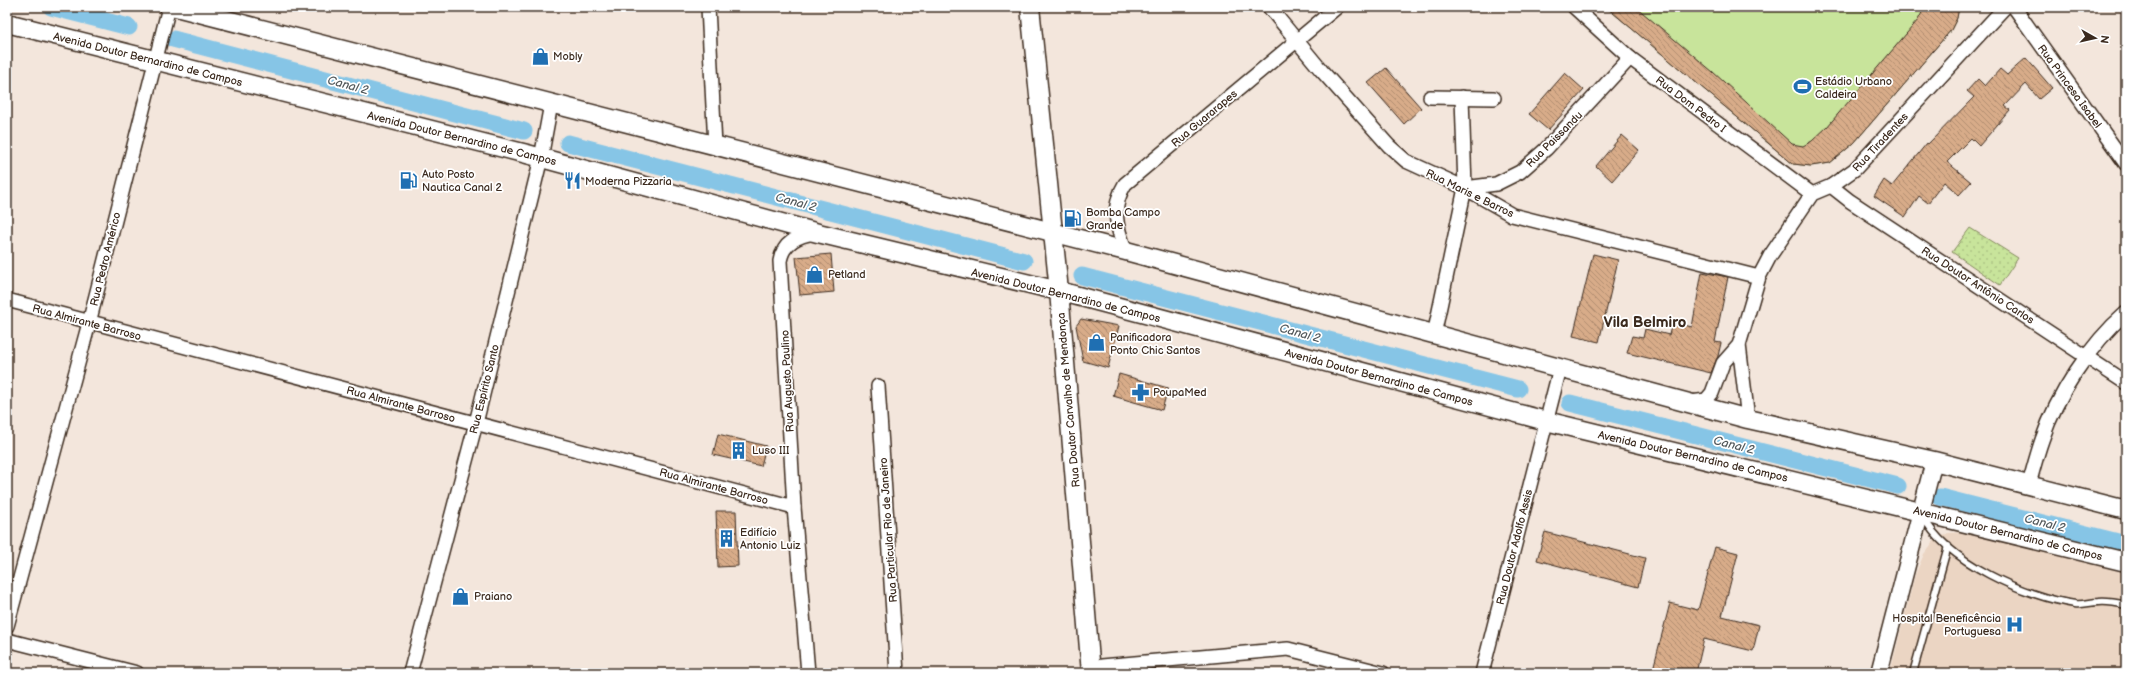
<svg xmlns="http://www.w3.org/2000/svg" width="2133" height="680" font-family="'Balsamiq Sans',sans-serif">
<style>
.built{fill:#ebd5c3}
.grass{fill:#c8e49b;stroke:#82875c}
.park{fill:url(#park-dots);stroke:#82875c}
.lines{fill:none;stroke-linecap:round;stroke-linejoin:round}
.canal{stroke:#86c5e6;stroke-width:17}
.building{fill:url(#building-back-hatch);stroke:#3b2a1e}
.service-casing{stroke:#3b2a1e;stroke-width:9}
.minor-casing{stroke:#3b2a1e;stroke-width:16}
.tertiary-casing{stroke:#3b2a1e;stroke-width:19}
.secondary-casing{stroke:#3b2a1e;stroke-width:21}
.service{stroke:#fff;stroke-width:6}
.minor{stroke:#fff;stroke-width:13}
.tertiary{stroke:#fff;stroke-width:16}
.secondary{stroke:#fff;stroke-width:18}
.labels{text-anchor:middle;stroke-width:3.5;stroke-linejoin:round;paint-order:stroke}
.poi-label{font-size:11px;fill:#3b2a1e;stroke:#fff;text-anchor:start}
.street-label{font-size:11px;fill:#3b2a1e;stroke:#fff}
.water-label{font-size:12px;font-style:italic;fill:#52585a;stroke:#fff}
.district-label{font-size:15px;font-weight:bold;fill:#3b2a1e;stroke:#fff}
</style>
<defs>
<pattern id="park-dots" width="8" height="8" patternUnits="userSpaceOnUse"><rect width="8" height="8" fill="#c8e49b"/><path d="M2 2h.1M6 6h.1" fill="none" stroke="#adc485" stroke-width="1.8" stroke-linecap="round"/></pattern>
<pattern id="building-back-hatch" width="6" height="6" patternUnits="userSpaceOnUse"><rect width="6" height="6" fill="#d8ac89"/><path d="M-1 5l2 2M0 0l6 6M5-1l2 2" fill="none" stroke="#b08c6f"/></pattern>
</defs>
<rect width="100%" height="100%" fill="#f3e6dc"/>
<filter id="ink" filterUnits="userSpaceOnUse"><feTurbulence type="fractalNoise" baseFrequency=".025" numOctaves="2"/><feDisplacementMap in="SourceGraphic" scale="8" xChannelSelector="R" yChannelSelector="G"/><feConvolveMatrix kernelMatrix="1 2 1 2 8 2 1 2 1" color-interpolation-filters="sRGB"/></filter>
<g filter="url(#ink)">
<polygon class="built" points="1966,532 2126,573 2126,673 1890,673 1915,575 1924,554 1934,541 1948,533"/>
<polygon class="grass" points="1606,7 1959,7 1957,18 1951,30 1854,143 1830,163 1811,166 1793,164"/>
<polygon class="park" points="1970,228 2018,258 2000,285 1952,252"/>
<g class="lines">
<g class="canal">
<polyline points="51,7 129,27"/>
<polyline points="173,39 524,131"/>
<polyline points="568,143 1024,261"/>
<polyline points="1082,276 1518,389"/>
<polyline points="1570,403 1898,486"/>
<polyline points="1940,497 2126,544"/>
</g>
</g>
<g class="building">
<polygon points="1606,7 1636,7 1713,72 1792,144 1803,146 1812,141 1827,127 1918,20 1925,7 1959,7 1957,18 1951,30 1854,143 1830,163 1811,166 1793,164"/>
<polygon points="2026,58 2052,88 2039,99 2026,84 2005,106 2010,110 1979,146 1971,138 1947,162 1971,182 1959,195 1944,182 1928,203 1919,196 1905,217 1874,196 1884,180 1892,186 1927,143 1928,144 1974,97 1967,91 1978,79 1985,86 2000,69 2007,75"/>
<polygon points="1386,68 1421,108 1404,124 1368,83"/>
<polygon points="1565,73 1584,90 1548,130 1529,114"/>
<polygon points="1622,135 1639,150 1612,181 1596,166"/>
<polygon points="831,254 834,292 800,295 796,257"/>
<polygon points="1593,254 1618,260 1599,342 1573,336"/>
<polygon points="1702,272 1728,277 1715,342 1721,343 1718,356 1711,373 1627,353 1632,336 1643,338 1645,329 1669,335 1672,322 1692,327"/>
<polygon points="1081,319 1119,326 1108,368 1083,361 1076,326"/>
<polygon points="1119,374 1168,388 1162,410 1113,396"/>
<polygon points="718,434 766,446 761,466 713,455"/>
<polygon points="716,511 736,511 738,566 718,567"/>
<polygon points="1545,532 1645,558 1638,587 1537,560"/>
<polygon points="1715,547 1738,553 1722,616 1759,625 1753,651 1704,639 1696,673 1652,673 1670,603 1698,610"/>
</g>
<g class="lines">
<defs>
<g id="service">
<path d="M1923,516C1946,562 2026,597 2075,604C2084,605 2090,602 2099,602C2108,601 2117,603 2126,605"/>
<polyline points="1913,673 1948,546"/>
</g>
<g id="minor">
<polyline points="708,7 715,146"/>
<polyline points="1269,7 1321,70 1389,146 1406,161 1465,188 1512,215 1759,277"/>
<polyline points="1574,7 1630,58 1812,194"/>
<polyline points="2014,7 2126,164"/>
<polyline points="1430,97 1494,98"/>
<polyline points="1462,97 1465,188"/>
<polyline points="1831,186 1850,201 2126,383"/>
<path d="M1126,251C1116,227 1111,207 1125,184L1337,7"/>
<polyline points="7,300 794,507"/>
<polyline points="1434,335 1465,188 1496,184 1520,172 1546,149 1630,58"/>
<polyline points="1739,345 1748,419"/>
<polyline points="878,386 897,673"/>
<polyline points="1691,402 1706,400 1712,393 1723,363 1739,345 1759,277 1770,256 1812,194 1831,186 1855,169 2005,7"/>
<path d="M2029,484C2033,470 2037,454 2042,440C2057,395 2090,344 2126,313"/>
<polyline points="7,626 89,323 169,7"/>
<polyline points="7,640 137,673"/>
<polyline points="410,673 476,423 541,158 551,104"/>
<path d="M808,673L794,507L780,261C783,243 798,235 815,233"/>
<polyline points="1095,673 1102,666 1288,649 1383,673"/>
<polyline points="1482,673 1560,368"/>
</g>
<polyline id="tertiary" points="1879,673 1934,461"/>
<g id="secondary">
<polyline points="176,7 1126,251 1748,419 1934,461 2126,510"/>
<polyline points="1030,7 1059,291 1091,673"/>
<polyline points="7,23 527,154 818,233 1059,291 1546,421 2126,562"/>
</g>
</defs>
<use href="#service" class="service-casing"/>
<use href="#minor" class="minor-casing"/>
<use href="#tertiary" class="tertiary-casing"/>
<use href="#secondary" class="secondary-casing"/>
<use href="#service" class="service"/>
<use href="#minor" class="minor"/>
<use href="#tertiary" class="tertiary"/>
<use href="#secondary" class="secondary"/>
</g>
</g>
<defs>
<symbol id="shop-bare" viewBox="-9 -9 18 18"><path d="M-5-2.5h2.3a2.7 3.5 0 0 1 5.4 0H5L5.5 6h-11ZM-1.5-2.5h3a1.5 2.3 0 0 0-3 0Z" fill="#1f6fb2" stroke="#fff" stroke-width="2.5" paint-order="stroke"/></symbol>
<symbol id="stadium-bare" viewBox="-9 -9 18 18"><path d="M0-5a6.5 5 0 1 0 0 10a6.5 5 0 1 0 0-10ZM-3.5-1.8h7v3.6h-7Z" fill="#1f6fb2" stroke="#fff" stroke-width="2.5" paint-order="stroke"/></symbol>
<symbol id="fuel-bare" viewBox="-9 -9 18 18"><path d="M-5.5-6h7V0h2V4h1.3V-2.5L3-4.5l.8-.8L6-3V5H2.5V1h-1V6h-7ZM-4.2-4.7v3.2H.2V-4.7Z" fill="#1f6fb2" stroke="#fff" stroke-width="2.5" paint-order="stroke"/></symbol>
<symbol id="restaurant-bare" viewBox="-9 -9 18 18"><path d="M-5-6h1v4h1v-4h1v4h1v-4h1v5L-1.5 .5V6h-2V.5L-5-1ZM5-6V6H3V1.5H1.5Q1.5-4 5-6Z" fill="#1f6fb2" stroke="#fff" stroke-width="2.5" paint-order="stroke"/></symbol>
<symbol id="pharmacy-bare" viewBox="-9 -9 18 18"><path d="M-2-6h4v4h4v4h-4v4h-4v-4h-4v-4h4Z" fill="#1f6fb2" stroke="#fff" stroke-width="2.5" paint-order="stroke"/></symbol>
<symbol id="building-bare" viewBox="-9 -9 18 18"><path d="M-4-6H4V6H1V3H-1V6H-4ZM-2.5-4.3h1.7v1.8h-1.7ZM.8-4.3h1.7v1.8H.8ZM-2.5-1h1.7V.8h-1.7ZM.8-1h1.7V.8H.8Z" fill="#1f6fb2" stroke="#fff" stroke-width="2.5" paint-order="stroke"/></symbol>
<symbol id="hospital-bare" viewBox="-9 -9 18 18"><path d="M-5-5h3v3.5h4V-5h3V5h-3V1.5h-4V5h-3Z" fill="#1f6fb2" stroke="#fff" stroke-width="2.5" paint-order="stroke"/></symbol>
</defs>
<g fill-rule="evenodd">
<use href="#shop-bare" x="528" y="44" width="25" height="25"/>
<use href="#stadium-bare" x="1790" y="74" width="25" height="25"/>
<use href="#fuel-bare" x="396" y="168" width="25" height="25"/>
<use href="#restaurant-bare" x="560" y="168" width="25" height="25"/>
<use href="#fuel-bare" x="1060" y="206" width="25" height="25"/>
<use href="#shop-bare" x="802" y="262" width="25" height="25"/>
<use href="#shop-bare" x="1084" y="330" width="25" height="25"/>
<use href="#pharmacy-bare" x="1128" y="380" width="25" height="25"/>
<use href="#building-bare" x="726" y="438" width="25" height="25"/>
<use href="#building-bare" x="714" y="526" width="25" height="25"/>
<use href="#shop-bare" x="448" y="584" width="25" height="25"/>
<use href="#hospital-bare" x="2002" y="612" width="25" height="25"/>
</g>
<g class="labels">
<g class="poi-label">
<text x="553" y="60">Mobly</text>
<text x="1815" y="85">Estádio Urbano<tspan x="1815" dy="13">Caldeira</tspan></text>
<text x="422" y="178">Auto Posto<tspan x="422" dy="13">Nautica Canal 2</tspan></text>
<text x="585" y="185">Moderna Pizzaria</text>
<text x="1086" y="216">Bomba Campo<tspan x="1086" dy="13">Grande</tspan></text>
<text x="828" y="278">Petland</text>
<text x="1110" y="341">Panificadora<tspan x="1110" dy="13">Ponto Chic Santos</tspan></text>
<text x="1153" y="396">PoupaMed</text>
<text x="752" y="454">Luso III</text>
<text x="740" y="536">Edifício<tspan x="740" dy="13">Antonio Luiz</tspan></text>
<text x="474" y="600">Praiano</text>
<text x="2001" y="622" text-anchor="end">Hospital Beneficência<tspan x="2001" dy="13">Portuguesa</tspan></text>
</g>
<g class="street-label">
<text transform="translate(148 59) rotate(14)" y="4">Avenida Doutor Bernardino de Campos</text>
<text transform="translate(2070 86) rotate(54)" y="4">Rua Princesa Isabel</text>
<text transform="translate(1691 104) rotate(37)" y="4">Rua Dom Pedro I</text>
<text transform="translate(1204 118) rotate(-40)" y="4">Rua Guararapes</text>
<text transform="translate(462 138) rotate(14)" y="4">Avenida Doutor Bernardino de Campos</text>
<text transform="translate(1554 139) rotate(-45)" y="4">Rua Paissandu</text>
<text transform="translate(1880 142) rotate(-47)" y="4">Rua Tiradentes</text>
<text transform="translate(1470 193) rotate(26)" y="4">Rua Maris e Barros</text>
<text transform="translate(105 259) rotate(-76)" y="4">Rua Pedro Américo</text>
<text transform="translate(1978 285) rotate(33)" y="4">Rua Doutor Antônio Carlos</text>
<text transform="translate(1066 295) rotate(14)" y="4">Avenida Doutor Bernardino de Campos</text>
<text transform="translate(87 322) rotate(15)" y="4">Rua Almirante Barroso</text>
<text transform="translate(1379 377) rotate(15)" y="4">Avenida Doutor Bernardino de Campos</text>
<text transform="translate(787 381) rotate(-93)" y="4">Rua Augusto Paulino</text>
<text transform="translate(484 389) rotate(-76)" y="4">Rua Espírito Santo</text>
<text transform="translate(1068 400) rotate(-95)" y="4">Rua Doutor Carvalho de Mendonça</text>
<text transform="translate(401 404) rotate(15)" y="4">Rua Almirante Barroso</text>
<text transform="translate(1693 456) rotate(13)" y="4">Avenida Doutor Bernardino de Campos</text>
<text transform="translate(714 486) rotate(15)" y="4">Rua Almirante Barroso</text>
<text transform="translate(888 530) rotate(-94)" y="4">Rua Particular Rio de Janeiro</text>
<text transform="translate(2008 533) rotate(14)" y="4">Avenida Doutor Bernardino de Campos</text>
<text transform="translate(1514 547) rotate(-76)" y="4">Rua Doutor Adolfo Assis</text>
</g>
<g class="water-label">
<text transform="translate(348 85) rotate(15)" y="4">Canal 2</text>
<text transform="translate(796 202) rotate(15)" y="4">Canal 2</text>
<text transform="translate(1300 333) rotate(15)" y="4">Canal 2</text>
<text transform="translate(1734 445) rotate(14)" y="4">Canal 2</text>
<text transform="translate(2045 523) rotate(14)" y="4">Canal 2</text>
</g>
<g class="district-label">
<text x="1645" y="327">Vila Belmiro</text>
</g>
</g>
<rect width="2133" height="680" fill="none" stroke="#fff" stroke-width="24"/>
<rect x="12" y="12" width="2109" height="656" fill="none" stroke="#3b2a1e" stroke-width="1.5" filter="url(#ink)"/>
<g transform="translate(2095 38) rotate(98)" stroke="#ffffff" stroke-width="3" paint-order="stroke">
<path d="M0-3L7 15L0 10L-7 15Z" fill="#3b2a1e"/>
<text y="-6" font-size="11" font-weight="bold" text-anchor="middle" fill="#3b2a1e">N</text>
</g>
</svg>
